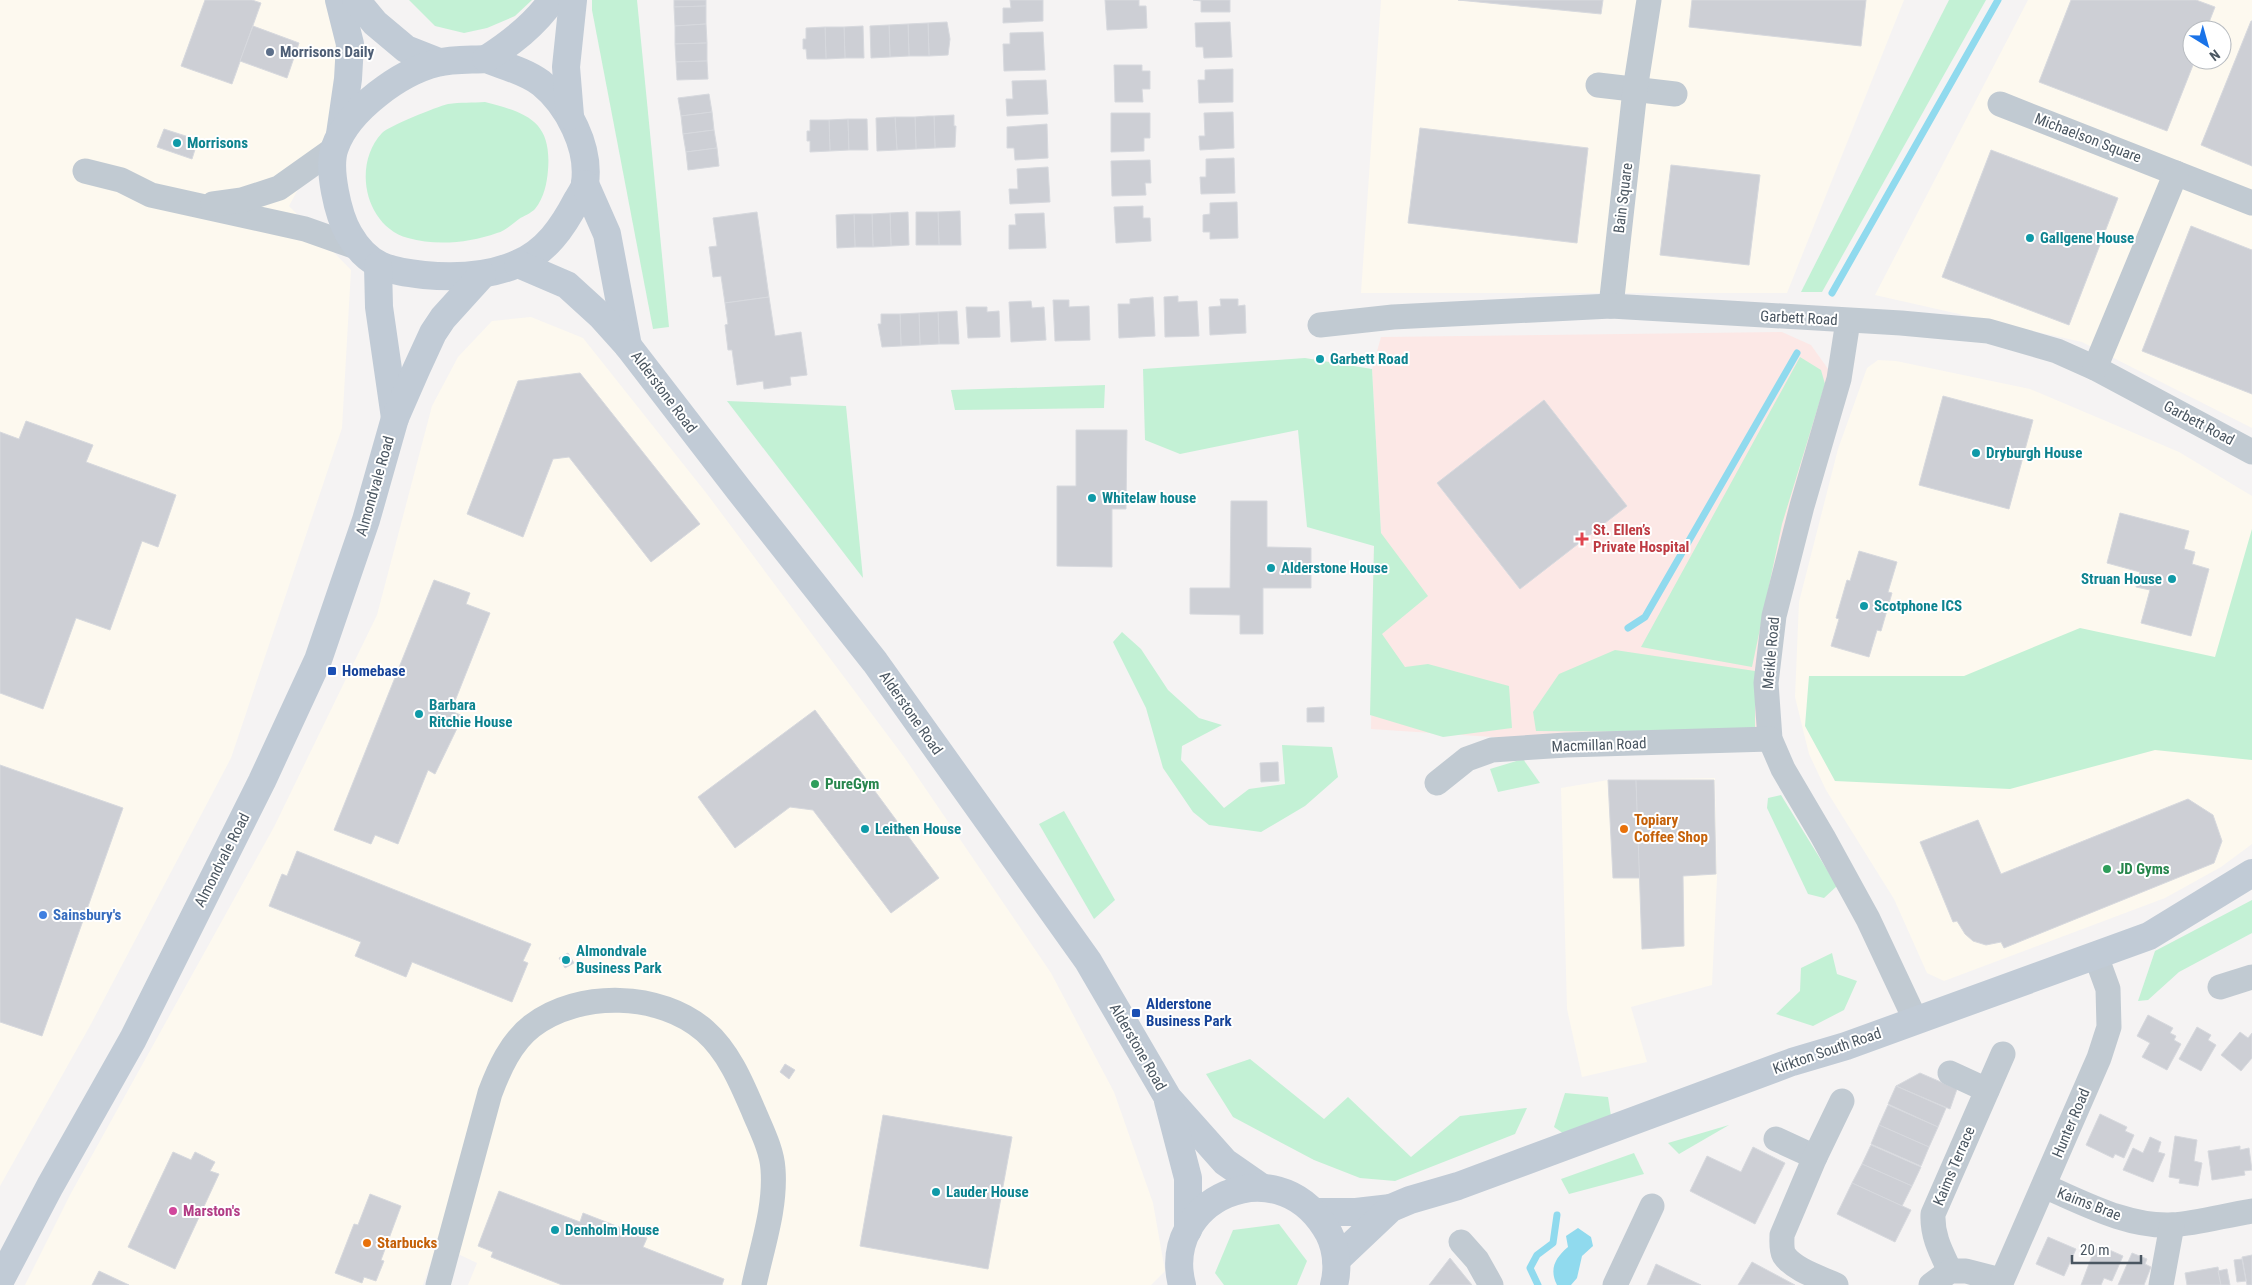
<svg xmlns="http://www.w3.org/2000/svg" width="2252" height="1285" font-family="'Roboto Condensed',sans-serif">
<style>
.commercial{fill:#fdf9ef;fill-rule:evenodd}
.medical{fill:#fce8e6}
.green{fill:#c3f1d5}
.water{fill:#90daee}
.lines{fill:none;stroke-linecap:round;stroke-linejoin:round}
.stream{stroke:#90daee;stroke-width:7}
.building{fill:#cdcfd5;stroke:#d7d9de}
.street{stroke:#c1cad2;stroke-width:25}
.secondary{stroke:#c1cbd6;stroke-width:28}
.service-dot{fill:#5c6f8a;stroke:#fff;stroke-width:2}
.culture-dot{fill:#0f9aa8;stroke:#fff;stroke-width:2}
.health-dot{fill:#e0444e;stroke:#fff;stroke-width:2}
.transit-dot{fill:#1a4fb4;stroke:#fff;stroke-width:2}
.leisure-dot{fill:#2e9e5b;stroke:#fff;stroke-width:2}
.food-dot{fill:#e8710a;stroke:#fff;stroke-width:2}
.shop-dot{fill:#3f7fe0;stroke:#fff;stroke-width:2}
.hotel-dot{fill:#d1479c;stroke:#fff;stroke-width:2}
.labels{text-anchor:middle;stroke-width:4;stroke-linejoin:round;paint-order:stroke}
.service-label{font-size:15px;font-weight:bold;fill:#4e5e75;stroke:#fff;text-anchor:start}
.street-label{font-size:15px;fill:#4a5661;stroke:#fff}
.culture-label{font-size:15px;font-weight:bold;fill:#0d838f;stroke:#fff;text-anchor:start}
.health-label{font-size:15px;font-weight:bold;fill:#be3a42;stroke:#fff;text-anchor:start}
.transit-label{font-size:15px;font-weight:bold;fill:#164399;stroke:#fff;text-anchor:start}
.leisure-label{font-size:15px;font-weight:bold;fill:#27864d;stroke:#fff;text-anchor:start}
.food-label{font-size:15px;font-weight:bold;fill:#c56008;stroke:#fff;text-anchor:start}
.shop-label{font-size:15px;font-weight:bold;fill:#366cbe;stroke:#fff;text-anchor:start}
.hotel-label{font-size:15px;font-weight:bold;fill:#b23c85;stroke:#fff;text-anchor:start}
</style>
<rect width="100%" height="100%" fill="#f5f3f3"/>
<g class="commercial">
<polygon points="0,0 325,0 342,53 329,132 289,206 351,270 342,428 231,758 91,1024 0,1186"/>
<polygon points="1381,0 1904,0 1787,293 1361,293"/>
<path d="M2028,0H2252V428L2082,342L1875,295ZM2192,30H2222V60H2192Z"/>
<polygon points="531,317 583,338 707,494 904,757 1051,973 1114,1092 1153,1203 1165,1271 1151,1285 468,1285 477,1263 437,1244 423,1285 25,1285 70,1195 274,827 377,615 432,406 458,357 492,321"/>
<polygon points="1878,360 1896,361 2030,389 2179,452 2252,496 2252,844 2221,867 2165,898 1944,981 1927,973 1894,899 1826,790 1809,754 1795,697 1799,602 1838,449 1867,368"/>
<polygon points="1715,778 1717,878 1712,985 1631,1007 1647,1062 1582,1077 1567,1009 1561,788 1608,780"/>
</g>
<polygon class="medical" points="1782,332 1811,345 1831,373 1761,730 1508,738 1371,729 1374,546 1381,533 1372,369 1381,337"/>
<g class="green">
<polygon points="409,0 532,0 515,16 487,28 464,33 435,26"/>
<polygon points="592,0 637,0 669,327 653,329 592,10"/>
<polygon points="1949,0 1986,0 1822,292 1801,292"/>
<path d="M485,102C527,113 552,121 548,170C547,183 544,198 535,209C531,213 524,216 519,219C512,224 505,231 497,233C469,243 436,246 408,238C365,226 352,165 382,133C389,126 436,107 448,104C460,102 473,103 485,102Z"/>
<polygon points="1800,357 1821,370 1825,384 1782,524 1752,667 1641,647"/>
<polygon points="1305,358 1372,369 1381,533 1428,596 1382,634 1405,667 1428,664 1509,686 1512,728 1443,737 1370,715 1374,546 1307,527 1298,430 1180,454 1145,440 1143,369"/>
<polygon points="1105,385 1104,408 955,410 951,390"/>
<polygon points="727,401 846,406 863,578"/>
<polygon points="2252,529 2252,760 2155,750 2010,789 1835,781 1805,726 1809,676 1964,676 2080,628 2215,657"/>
<polygon points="1122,632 1141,649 1168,690 1199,718 1222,725 1182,746 1181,760 1224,808 1249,789 1285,784 1282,745 1332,747 1338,777 1305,806 1261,832 1209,825 1193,812 1163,768 1146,708 1113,642"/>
<polygon points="1615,650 1755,671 1755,733 1536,731 1533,712 1559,674"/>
<polygon points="1523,759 1540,783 1498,792 1490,769"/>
<polygon points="1781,795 1837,886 1824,898 1808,894 1767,808 1768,798"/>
<polygon points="1064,811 1115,900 1094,919 1039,824"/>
<polygon points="2252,900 2252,933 2179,972 2148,1000 2138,1001 2155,951"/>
<polygon points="1832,953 1837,974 1857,981 1844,1010 1813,1026 1776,1014 1800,991 1801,968"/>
<polygon points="1250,1059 1324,1119 1348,1097 1411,1157 1460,1116 1527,1108 1515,1134 1395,1181 1360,1178 1314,1160 1233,1117 1206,1074"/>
<polygon points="1565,1093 1608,1097 1611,1116 1564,1134 1554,1127"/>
<polygon points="1729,1125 1679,1154 1668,1143"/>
<polygon points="1634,1153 1644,1174 1569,1194 1561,1179"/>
<polygon points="1279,1224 1307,1261 1297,1285 1224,1285 1215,1273 1233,1230"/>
</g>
<path class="water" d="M1578,1228L1591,1237L1593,1246L1582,1256L1577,1278L1571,1285H1557C1549,1269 1555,1258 1568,1247L1566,1236Z"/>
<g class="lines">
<g class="stream">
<polyline points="1832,293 1998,0"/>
<polyline points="1628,628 1645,617 1797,353"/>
<polyline points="1538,1285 1530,1268 1537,1255 1553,1243 1557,1215"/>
</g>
</g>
<g class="building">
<polygon points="205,0 252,0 261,3 232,84 181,66"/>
<polygon points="674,0 706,0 706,6 674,7"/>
<polygon points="1010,0 1043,0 1043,21 1003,23 1003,8 1011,8"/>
<polygon points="1105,0 1139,0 1139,6 1146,6 1147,28 1107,30"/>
<polygon points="1193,0 1230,0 1230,12 1201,12 1201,1"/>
<polygon points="1458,0 1603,0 1601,14"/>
<polygon points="1692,0 1866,0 1861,46 1689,27"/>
<polygon points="2071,0 2196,0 2215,7 2206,30 2192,30 2192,60 2195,60 2167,131 2039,82"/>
<polygon points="706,6 706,24 675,26 674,7"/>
<polygon points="2251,21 2252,21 2252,166 2201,145"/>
<polygon points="947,22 950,39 948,55 929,56 928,23"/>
<polygon points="1230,22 1232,57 1204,58 1203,47 1196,47 1195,23"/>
<polygon points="928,23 929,56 909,56 908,24"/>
<polygon points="706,24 707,43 675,44 675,26"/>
<polygon points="908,24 909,56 890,57 889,25"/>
<polygon points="889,25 890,57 871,58 870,26"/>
<polygon points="253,26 299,43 287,78 240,61"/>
<polygon points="863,26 864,58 845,58 844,27"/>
<polygon points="825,27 844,27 845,58 826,59"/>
<polygon points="825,27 826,59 807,59 806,49 803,49 803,39 806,39 806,28"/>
<polygon points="1043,32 1045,70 1004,71 1003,44 1010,44 1010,33"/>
<polygon points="707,43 707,61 676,62 675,44"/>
<polygon points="707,61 708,79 677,80 676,62"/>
<polygon points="1114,65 1142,65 1142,71 1150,71 1150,89 1142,89 1143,102 1115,102"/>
<polygon points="1233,69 1233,102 1199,103 1198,80 1205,80 1205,70"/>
<polygon points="1046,80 1048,114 1007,116 1006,99 1013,99 1012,81"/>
<polygon points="709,94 712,112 681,116 678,98"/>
<polygon points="712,112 714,130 683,134 681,116"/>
<polygon points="1233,112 1234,148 1200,150 1199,136 1205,136 1204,113"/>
<polygon points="1111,113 1150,113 1150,138 1144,138 1144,151 1111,152"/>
<polygon points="954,115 954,126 956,126 955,147 935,148 934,116"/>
<polygon points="928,116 934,116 935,148 916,149 915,117"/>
<polygon points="895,117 915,117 916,149 897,150"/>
<polygon points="895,117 897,150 877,151 876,118"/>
<polygon points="848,119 849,150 830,151 829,120"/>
<polygon points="848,119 867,119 868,150 849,150"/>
<polygon points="810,120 829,120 830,151 810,152 810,141 807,141 807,131 810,131"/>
<polygon points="1047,124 1048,158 1015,160 1014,148 1007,148 1007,127"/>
<polygon points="1420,128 1588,148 1577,243 1408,223"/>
<polygon points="164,129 198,140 192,159 157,147"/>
<polygon points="714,130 717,148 686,152 683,134"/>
<polygon points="717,148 719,166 688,170 686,152"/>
<polygon points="1991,150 2118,198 2069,325 1942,277"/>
<polygon points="1234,158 1235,193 1201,194 1200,177 1206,177 1206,159"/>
<polygon points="1150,160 1151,183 1145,183 1146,195 1112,196 1111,161"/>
<polygon points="1671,165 1760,175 1749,265 1660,255"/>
<polygon points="1048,167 1050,202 1010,204 1009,189 1018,189 1017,169"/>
<polygon points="1237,202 1238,238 1210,239 1210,232 1203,232 1203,215 1210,214 1210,203"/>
<polygon points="1143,206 1143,218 1150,218 1151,241 1116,243 1114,207"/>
<polygon points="960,211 961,245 939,245 938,212"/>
<polygon points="757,212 769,297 725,303 721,276 713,277 709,247 717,246 713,218"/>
<polygon points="908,212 909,245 891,246 890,213"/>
<polygon points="916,212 938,212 939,245 916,245"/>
<polygon points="890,213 891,246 873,247 872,214"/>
<polygon points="1044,213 1046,248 1009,249 1009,225 1016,225 1015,214"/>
<polygon points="854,214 872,214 873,247 855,247"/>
<polygon points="854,214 855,247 837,248 836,215"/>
<polygon points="2191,226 2252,250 2252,394 2142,351"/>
<polygon points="1178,296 1178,302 1197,301 1199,336 1165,337 1164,297"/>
<polygon points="769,297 775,336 801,332 807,375 790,377 791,385 764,389 763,381 737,385 732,350 728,350 725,325 728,324 725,303"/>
<polygon points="1153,297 1155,336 1119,338 1118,304 1130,304 1130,299"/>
<polygon points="1220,299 1238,299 1238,306 1245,305 1246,333 1210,335 1209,307 1221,306"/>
<polygon points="1053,300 1069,300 1069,307 1089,306 1090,340 1055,341"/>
<polygon points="1031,301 1032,308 1044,307 1046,340 1011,342 1009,302"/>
<polygon points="966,307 987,307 987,312 999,311 1000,337 968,338"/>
<polygon points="957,311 959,344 939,344 938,312"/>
<polygon points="938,312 939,344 920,345 919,313"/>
<polygon points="919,313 920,345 901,346 900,314"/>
<polygon points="881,314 900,314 901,346 882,347 878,324 881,324"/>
<polygon points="580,373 700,524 651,562 569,457 553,459 523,537 467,514 518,381"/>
<polygon points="1943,396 2033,420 2009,509 1919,485"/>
<polygon points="1544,400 1627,506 1520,589 1437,483"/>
<polygon points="26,421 93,445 86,462 176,495 158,547 142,541 110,630 76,618 43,709 0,693 0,432 19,439"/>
<polygon points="1076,430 1127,430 1126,509 1112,509 1112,567 1057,566 1057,486 1076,486"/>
<polygon points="1231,501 1267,501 1267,547 1311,548 1311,588 1263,588 1263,634 1240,634 1240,615 1190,614 1190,588 1230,588"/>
<polygon points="2120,513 2189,531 2184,549 2195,552 2192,564 2209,569 2191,636 2141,623 2150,590 2136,587 2140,572 2107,563"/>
<polygon points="1859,551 1897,562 1888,592 1892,593 1881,631 1877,630 1869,657 1831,646 1839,619 1836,618 1847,580 1850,581"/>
<polygon points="434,580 470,593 466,604 490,613 451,711 463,716 435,774 428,770 398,844 375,835 371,844 334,830"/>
<polygon points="1324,707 1324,722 1307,722 1307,708"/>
<polygon points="815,710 939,878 891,913 813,810 790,807 735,848 698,797"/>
<polygon points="1278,762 1279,781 1261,782 1260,763"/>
<polygon points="0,765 123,808 42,1036 0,1022"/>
<polygon points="1608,780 1636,780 1640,878 1613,878"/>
<polygon points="1636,780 1714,780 1716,874 1683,876 1684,946 1642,949"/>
<polygon points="2188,799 2213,815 2222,841 2214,863 2004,948 2001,942 1986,945 1973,941 1965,934 1957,921 1953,922 1920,842 1978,820 2001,874"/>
<polygon points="297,851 531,944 523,961 528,963 512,1002 412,962 406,977 355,956 361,942 269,906 282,874 287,876"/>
<polygon points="568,953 574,963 565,968 559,958"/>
<polygon points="2148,1015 2173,1028 2170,1033 2176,1036 2174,1040 2181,1044 2167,1070 2142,1057 2150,1043 2137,1036"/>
<polygon points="2197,1027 2211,1035 2208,1040 2216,1045 2201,1071 2179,1059"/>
<polygon points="2240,1032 2248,1038 2252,1033 2252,1058 2241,1071 2221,1055"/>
<polygon points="785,1064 795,1070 789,1079 780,1072"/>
<polygon points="1920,1073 1957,1089 1950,1109 1896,1086"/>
<polygon points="1896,1086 1946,1108 1938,1127 1888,1104"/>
<polygon points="1888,1105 1938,1127 1929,1147 1879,1125"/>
<polygon points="2100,1114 2127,1127 2125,1131 2134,1135 2124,1158 2115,1154 2113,1158 2086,1145"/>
<polygon points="883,1115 1012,1137 988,1269 860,1246"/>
<polygon points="1879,1125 1929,1147 1921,1166 1871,1144"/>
<polygon points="2175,1136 2197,1140 2194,1161 2202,1163 2198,1186 2179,1183 2180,1179 2169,1177"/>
<polygon points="2150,1137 2161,1142 2158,1152 2165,1154 2153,1182 2123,1170 2133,1148 2143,1153"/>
<polygon points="1871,1145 1921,1167 1912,1186 1862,1164"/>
<polygon points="2240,1146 2240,1150 2249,1148 2252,1170 2244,1171 2245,1175 2212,1180 2208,1151"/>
<polygon points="1753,1147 1785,1163 1755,1224 1690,1191 1707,1156 1741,1172"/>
<polygon points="173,1152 191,1160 195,1152 215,1162 210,1171 219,1174 175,1269 128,1247"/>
<polygon points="1862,1164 1912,1186 1902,1206 1852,1183"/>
<polygon points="1852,1183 1911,1210 1895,1242 1837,1214"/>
<polygon points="499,1191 580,1222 583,1213 647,1238 643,1247 724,1279 722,1285 562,1285 491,1257 493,1252 478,1246"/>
<polygon points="370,1194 401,1206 381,1260 384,1261 376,1281 364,1277 362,1283 335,1273 354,1224 358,1225"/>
<polygon points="2048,1237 2076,1249 2064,1276 2036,1264"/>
<polygon points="2095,1248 2104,1252 2105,1248 2123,1256 2112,1281 2104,1278 2101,1285 2081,1285"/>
<polygon points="2132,1253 2147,1259 2145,1264 2151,1267 2144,1285 2118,1285"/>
<polygon points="2252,1255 2252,1285 2247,1285 2242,1257"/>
<polygon points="1450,1258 1472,1285 1429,1285"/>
<polygon points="2242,1259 2246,1281 2237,1282 2234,1260"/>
<polygon points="1752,1262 1795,1285 1738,1285"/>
<polygon points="1656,1264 1701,1285 1647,1285"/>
<polygon points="2218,1267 2221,1285 2187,1285 2185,1273"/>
<polygon points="2227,1269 2230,1285 2221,1285 2218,1271"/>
<polygon points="99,1271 129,1285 92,1285"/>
</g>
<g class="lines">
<g class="street">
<polyline points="1598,85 1675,94"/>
<polyline points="2000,104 2252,203"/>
<polyline points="85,171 121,180 151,195 305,229 356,247"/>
<polyline points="213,204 242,200 279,188 334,149"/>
<polyline points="1611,306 1635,90 1649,0"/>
<polyline points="1848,321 1839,379 1802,506 1774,616 1766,683 1770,739 1783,769 1823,837 1868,919 1915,1019"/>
<polyline points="1320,325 1393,317 1611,306 1901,323 1988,331 2057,351 2095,368 2252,452"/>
<polyline points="2095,368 2176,173"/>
<polyline points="1437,783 1467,759 1492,750 1566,745 1770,739"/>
<polyline points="2220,987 2252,977"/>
<polyline points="1950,1073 1987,1090"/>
<polyline points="1776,1139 1815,1157"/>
<path d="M2044,1186C2084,1203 2127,1227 2172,1225C2199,1223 2226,1215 2252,1211"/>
<polyline points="1461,1242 1477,1260 1491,1285"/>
<path d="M1950,1271C1941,1252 1932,1236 1933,1214L2003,1054"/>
<path d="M438,1285L490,1093C499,1069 511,1042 532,1026C579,990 661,992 705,1031C729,1052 742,1084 754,1112C761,1129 772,1150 773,1169C776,1208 762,1247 754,1285"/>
<polyline points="1615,1285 1652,1206"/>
<path d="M1836,1285C1821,1278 1794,1270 1784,1255C1781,1249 1782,1242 1782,1235L1815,1157L1842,1101"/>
<polyline points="1931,1285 1950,1271 1966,1271 2001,1280"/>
<polyline points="2000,1285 2099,1058 2109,1027 2108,989 2096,956"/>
<polyline points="2161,1285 2172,1225"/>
</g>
<g class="secondary">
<polyline points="339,0 350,44 348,79 340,134"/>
<polyline points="356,0 375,23 406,49 439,62"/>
<path d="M486,59C504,66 525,71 541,83C568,105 590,147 585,183C585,188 580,195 577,200C563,227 546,252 517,264C487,277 455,278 424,275C389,271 368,267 349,234C338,215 327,168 335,147C348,110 400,72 437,63C452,59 471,60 486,59Z"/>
<path d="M486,59C511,43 535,25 552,0"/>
<polyline points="570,116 566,67 573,0"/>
<polyline points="585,184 607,234 628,346"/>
<polyline points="518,264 567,285 601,316 628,346 739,490 875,662 1088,961 1168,1098 1225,1162 1261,1187"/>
<polyline points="378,266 379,307 395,418"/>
<polyline points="1168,1101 1188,1178 1188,1230"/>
<polyline points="1316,1212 1356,1212 1391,1208"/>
<polyline points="1336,1260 1391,1208 1410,1200 1458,1186 1792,1062 1846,1046 2149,936 2252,873"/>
<polyline points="0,1281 50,1186 133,1039 262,781 318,660 366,520 395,418 416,370 433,333 443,318 482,275"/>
<path d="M1182,1285C1160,1201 1274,1147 1325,1227C1336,1243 1339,1266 1334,1285"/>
</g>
</g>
<circle class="service-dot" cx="270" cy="52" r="5"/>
<g class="culture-dot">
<circle cx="177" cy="143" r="5"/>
<circle cx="2030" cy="238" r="5"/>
<circle cx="1320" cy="359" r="5"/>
<circle cx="1976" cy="453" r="5"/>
<circle cx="1092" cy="498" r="5"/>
<circle cx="1271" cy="568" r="5"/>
<circle cx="2172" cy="579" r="5"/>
<circle cx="1864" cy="606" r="5"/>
<circle cx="419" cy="714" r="5"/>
<circle cx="865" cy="829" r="5"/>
<circle cx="566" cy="960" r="5"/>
<circle cx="936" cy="1192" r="5"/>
<circle cx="555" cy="1230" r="5"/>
</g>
<path class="health-dot" d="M1579.5 531.5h5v5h5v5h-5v5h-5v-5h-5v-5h5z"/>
<g class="transit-dot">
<rect x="327" y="666" width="10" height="10" rx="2.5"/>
<rect x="1131" y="1008" width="10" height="10" rx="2.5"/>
</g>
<g class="leisure-dot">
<circle cx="815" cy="784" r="5"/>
<circle cx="2107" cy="869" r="5"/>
</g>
<g class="food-dot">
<circle cx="1624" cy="829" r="5"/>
<circle cx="367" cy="1243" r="5"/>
</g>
<circle class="shop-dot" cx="43" cy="915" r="5"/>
<circle class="hotel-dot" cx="173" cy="1211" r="5"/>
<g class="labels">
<g class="service-label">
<text x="280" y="57">Morrisons Daily</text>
</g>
<g class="street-label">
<text transform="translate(2088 138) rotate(21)" y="5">Michaelson Square</text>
<text transform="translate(1623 198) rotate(-83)" y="5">Bain Square</text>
<text transform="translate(1799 318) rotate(3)" y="5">Garbett Road</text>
<text transform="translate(664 392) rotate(53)" y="5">Alderstone Road</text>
<text transform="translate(2199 423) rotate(28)" y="5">Garbett Road</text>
<text transform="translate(375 486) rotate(-74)" y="5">Almondvale Road</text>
<text transform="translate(1771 653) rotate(-85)" y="5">Meikle Road</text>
<text transform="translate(911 713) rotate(55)" y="5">Alderstone Road</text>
<text transform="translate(1599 745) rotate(-2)" y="5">Macmillan Road</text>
<text transform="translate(222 860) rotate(-63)" y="5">Almondvale Road</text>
<text transform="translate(1138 1047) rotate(60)" y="5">Alderstone Road</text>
<text transform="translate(1827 1051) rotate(-19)" y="5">Kirkton South Road</text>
<text transform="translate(2071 1123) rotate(-67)" y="5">Hunter Road</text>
<text transform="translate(1954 1166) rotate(-67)" y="5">Kaims Terrace</text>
<text transform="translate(2089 1204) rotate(21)" y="5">Kaims Brae</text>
</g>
<g class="culture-label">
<text x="187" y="148">Morrisons</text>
<text x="2040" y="243">Gallgene House</text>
<text x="1330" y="364">Garbett Road</text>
<text x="1986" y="458">Dryburgh House</text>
<text x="1102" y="503">Whitelaw house</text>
<text x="1281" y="573">Alderstone House</text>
<text x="2162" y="584" text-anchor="end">Struan House</text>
<text x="1874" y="611">Scotphone ICS</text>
<text x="429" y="710">Barbara<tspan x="429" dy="17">Ritchie House</tspan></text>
<text x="875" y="834">Leithen House</text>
<text x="576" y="956">Almondvale<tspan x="576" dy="17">Business Park</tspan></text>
<text x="946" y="1197">Lauder House</text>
<text x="565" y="1235">Denholm House</text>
</g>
<g class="health-label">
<text x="1593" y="535">St. Ellen’s<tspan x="1593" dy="17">Private Hospital</tspan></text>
</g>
<g class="transit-label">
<text x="342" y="676">Homebase</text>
<text x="1146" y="1009">Alderstone<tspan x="1146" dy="17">Business Park</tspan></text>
</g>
<g class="leisure-label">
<text x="825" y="789">PureGym</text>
<text x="2117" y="874">JD Gyms</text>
</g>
<g class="food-label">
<text x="1634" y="825">Topiary<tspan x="1634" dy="17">Coffee Shop</tspan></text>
<text x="377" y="1248">Starbucks</text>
</g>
<g class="shop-label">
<text x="53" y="920">Sainsbury's</text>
</g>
<g class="hotel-label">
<text x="183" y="1216">Marston's</text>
</g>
</g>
<g transform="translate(2207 45) rotate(143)"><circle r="24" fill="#ffffff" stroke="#b7bbc0"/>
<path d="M0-4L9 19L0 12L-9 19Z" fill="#1a73e8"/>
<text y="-8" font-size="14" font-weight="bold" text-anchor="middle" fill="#4a5661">N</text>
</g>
<path d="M2072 1255v8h69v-8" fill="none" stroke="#4a5661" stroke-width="2.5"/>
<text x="2080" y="1255" font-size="15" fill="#4a5661" stroke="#ffffff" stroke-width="4" paint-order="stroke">20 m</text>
</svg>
